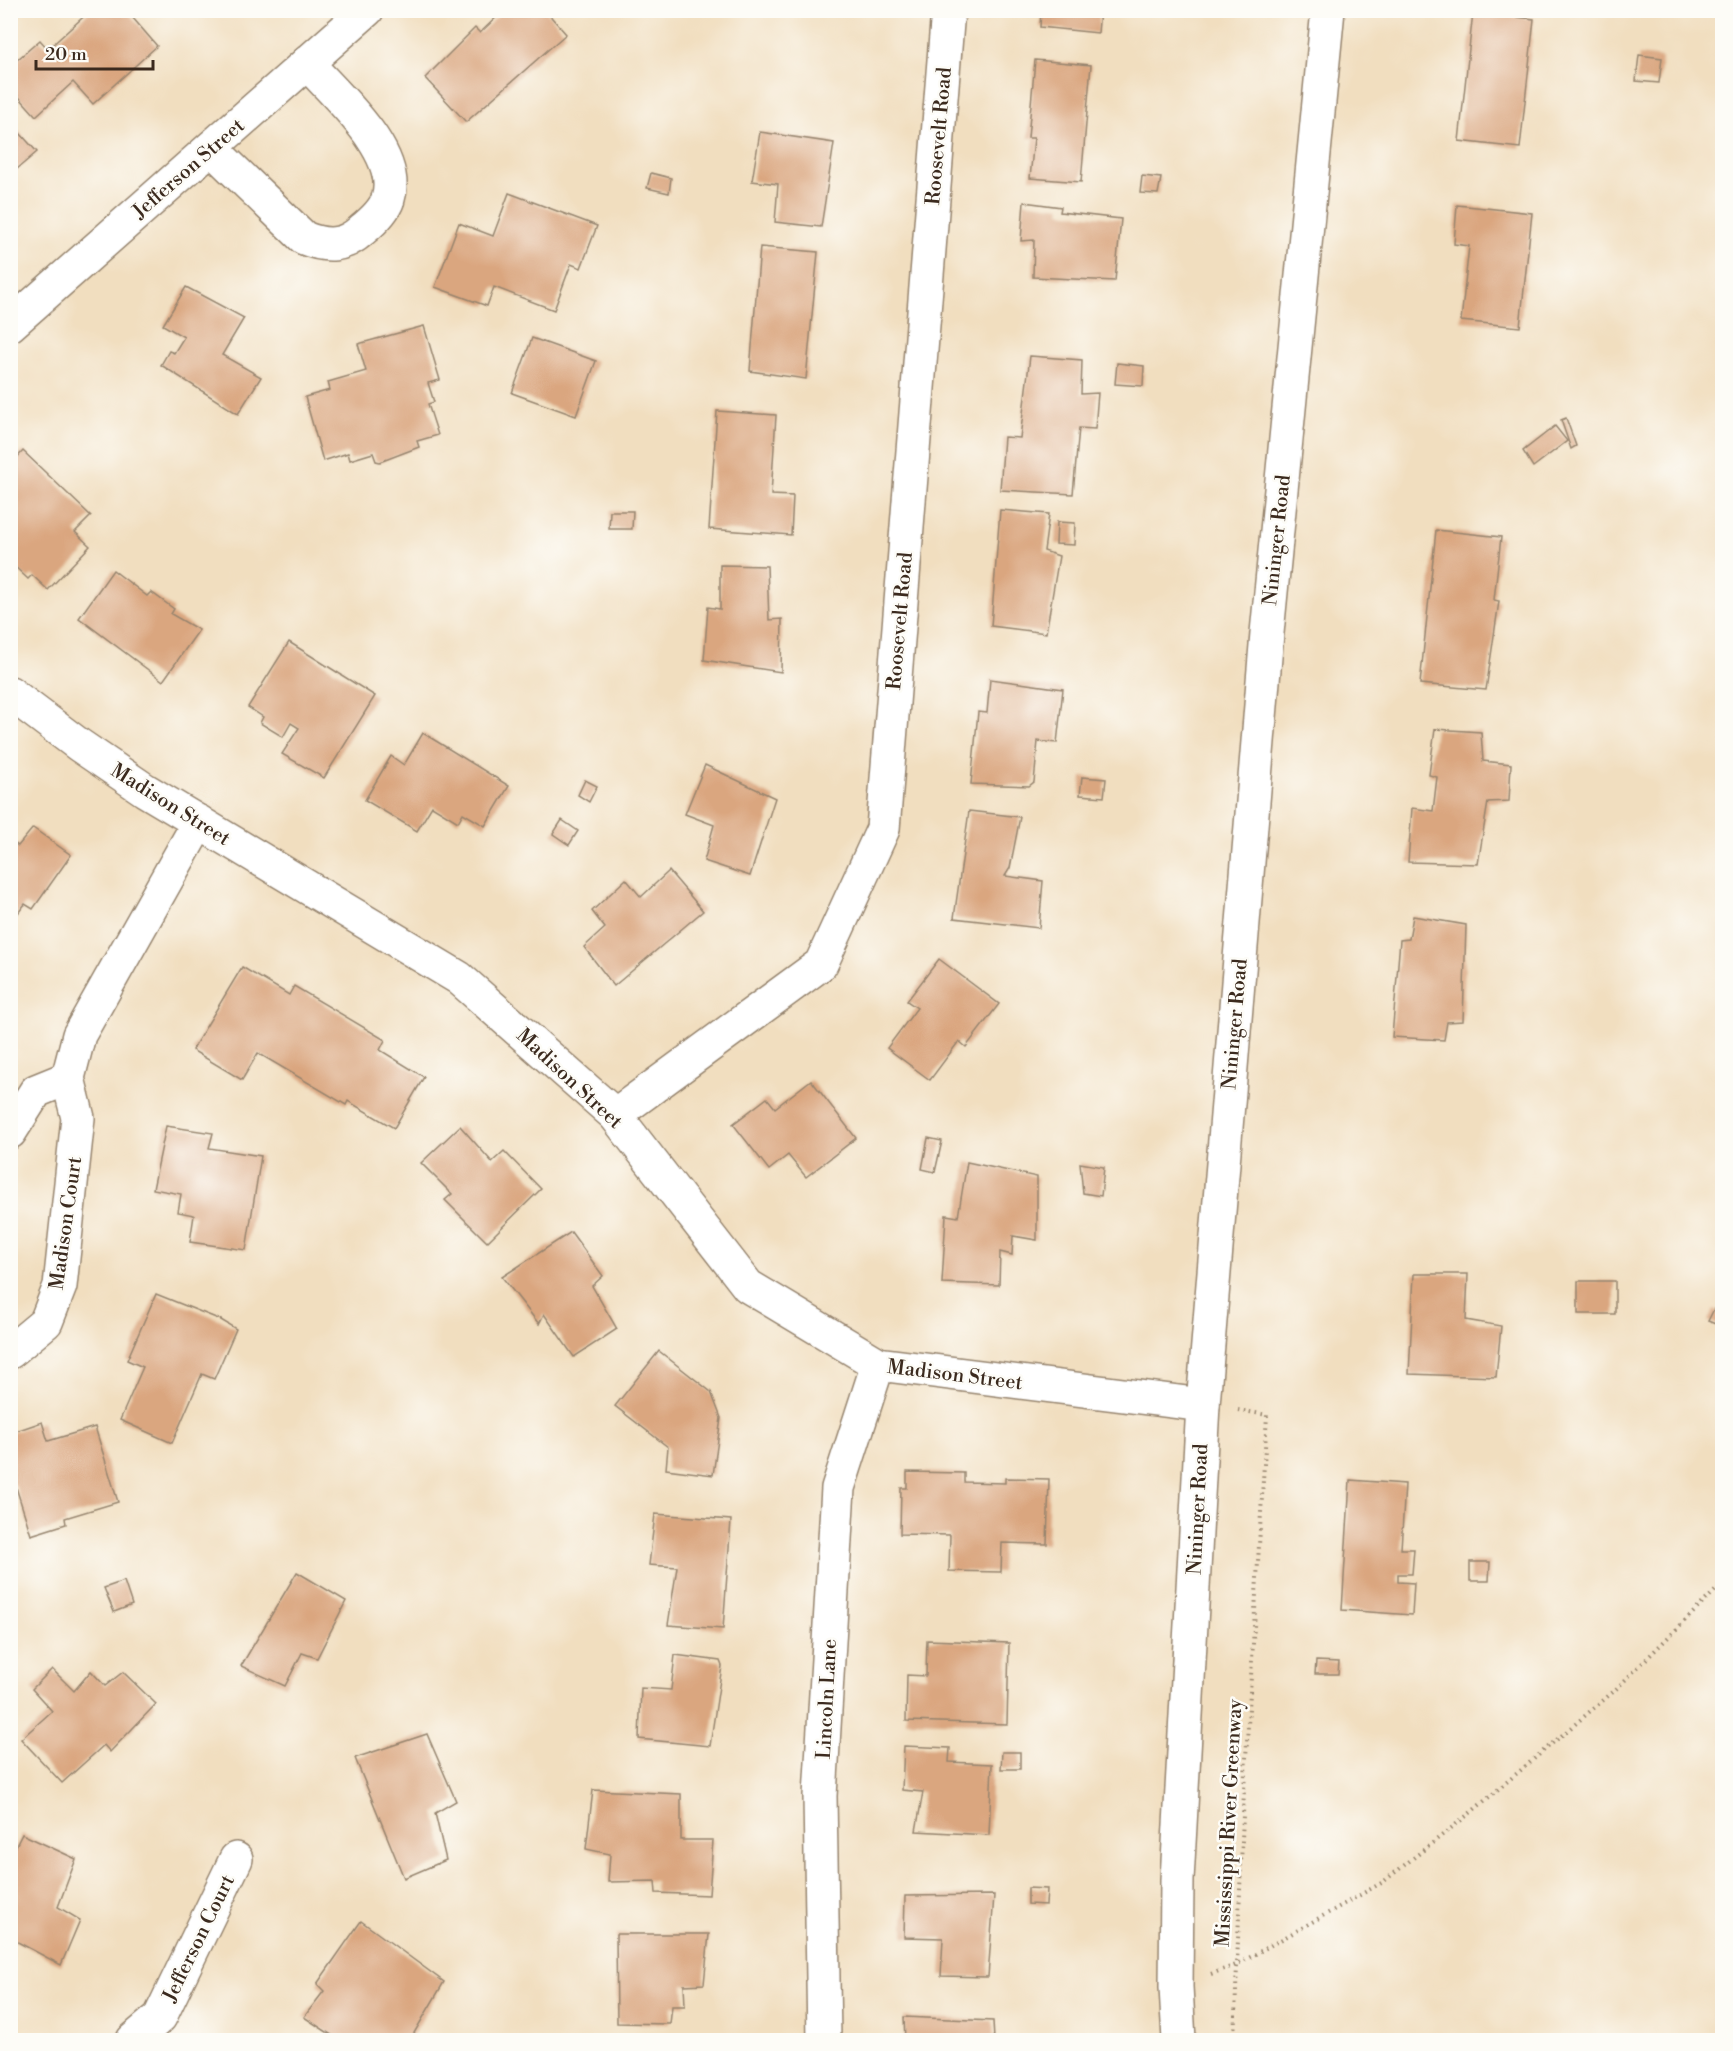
<svg xmlns="http://www.w3.org/2000/svg" width="1733" height="2051" font-family="'Libre Bodoni',serif">
<style>
.building{fill:#daa67f}
.lines{fill:none;stroke-linecap:round;stroke-linejoin:round}
.minor-casing{stroke:#96846e;stroke-width:36}
.tertiary-casing{stroke:#96846e;stroke-width:36}
.path{stroke:#96846e;stroke-width:4;stroke-dasharray:1.5 4.5;stroke-linecap:butt}
.minor{stroke:#fff;stroke-width:33}
.tertiary{stroke:#fff;stroke-width:33}
.labels{text-anchor:middle;stroke-width:5;stroke-linejoin:round;paint-order:stroke}
.street-label{font-size:20px;fill:#3b2a1e;stroke:#fdfcf7}
</style>
<rect width="100%" height="100%" fill="#fdfcf7"/>
<filter id="ink" filterUnits="userSpaceOnUse"><feTurbulence type="fractalNoise" baseFrequency=".0167" numOctaves="2"/><feDisplacementMap in="SourceGraphic" scale="12" xChannelSelector="R" yChannelSelector="G"/><feConvolveMatrix kernelMatrix="1 2 1 2 8 2 1 2 1" color-interpolation-filters="sRGB"/></filter>
<filter id="wash" filterUnits="userSpaceOnUse"><feTurbulence type="fractalNoise" baseFrequency=".008" numOctaves="4" result="noise"/><feDisplacementMap in="SourceGraphic" scale="24" xChannelSelector="R" yChannelSelector="G"/><feGaussianBlur stdDeviation="1.35" result="paint"/><feColorMatrix in="noise" values="0 0 0 0 0 0 0 0 0 0 0 0 0 0 0 0 0 1.4 0 .05"/><feComposite in="paint" operator="in"/></filter>
<g filter="url(#wash)">
<rect width="100%" height="100%" fill="#f1debf"/>
<g id="blocks">
<g class="building">
<polygon points="91,10 126,10 157,46 93,104 73,82 36,116 10,87 10,66 40,40 48,49"/>
<polygon points="504,10 545,10 566,34 466,122 425,78 475,28 480,33"/>
<polygon points="1041,10 1100,10 1098,33 1040,27"/>
<polygon points="1473,12 1534,19 1520,148 1459,141"/>
<polygon points="1639,55 1662,58 1659,83 1636,81"/>
<polygon points="1035,60 1091,65 1081,182 1030,178 1034,138 1028,138"/>
<polygon points="10,122 37,152 10,175"/>
<polygon points="760,132 834,143 821,227 775,222 778,184 752,181"/>
<polygon points="651,173 671,178 669,193 647,188"/>
<polygon points="1142,176 1161,178 1158,194 1140,193"/>
<polygon points="509,193 597,226 581,268 571,264 554,310 494,287 487,306 435,287 459,223 493,236"/>
<polygon points="1024,202 1061,207 1060,212 1121,219 1115,281 1033,277 1034,240 1021,241"/>
<polygon points="1457,205 1532,213 1520,327 1461,321 1469,246 1454,244"/>
<polygon points="760,247 818,252 806,379 750,371"/>
<polygon points="186,287 244,318 222,355 261,377 238,414 161,365 169,351 174,353 184,337 163,325"/>
<polygon points="424,326 440,380 428,383 434,402 428,404 438,435 417,441 419,447 380,462 376,461 373,453 350,460 348,453 323,461 305,397 330,390 328,382 366,371 358,344"/>
<polygon points="532,338 596,361 576,416 512,393"/>
<polygon points="1030,356 1082,360 1081,394 1098,393 1095,429 1079,428 1073,494 1000,490 1004,437 1020,438"/>
<polygon points="1117,363 1144,366 1143,386 1115,384"/>
<polygon points="717,411 776,415 771,495 793,496 791,535 709,529"/>
<polygon points="1566,418 1576,446 1571,449 1561,420"/>
<polygon points="1555,426 1567,441 1533,467 1523,451"/>
<polygon points="23,451 91,516 75,532 90,546 48,590 32,575 28,579 10,562 10,465"/>
<polygon points="1000,510 1049,514 1044,551 1059,556 1046,633 991,626"/>
<polygon points="610,511 633,511 632,529 609,529"/>
<polygon points="1057,522 1075,523 1074,545 1056,544"/>
<polygon points="1436,530 1501,537 1494,600 1499,601 1486,690 1420,684"/>
<polygon points="720,565 767,566 769,620 782,619 781,672 704,660 708,607 720,609"/>
<polygon points="113,570 147,596 151,592 174,609 171,614 199,630 163,681 79,618"/>
<polygon points="289,642 375,696 324,778 282,754 299,728 291,723 283,737 260,723 263,717 248,707"/>
<polygon points="990,679 1063,689 1057,743 1038,741 1034,782 1029,786 971,784 978,712 987,713"/>
<polygon points="1435,729 1481,732 1483,761 1511,764 1509,801 1488,802 1478,864 1408,862 1412,808 1433,811 1437,777 1429,775"/>
<polygon points="423,733 509,786 485,826 463,813 458,822 432,806 417,831 365,800 391,756 404,765"/>
<polygon points="705,765 775,798 750,876 704,861 714,825 685,814"/>
<polygon points="1082,777 1106,779 1104,797 1080,795"/>
<polygon points="585,780 597,786 589,802 578,795"/>
<polygon points="969,811 1020,817 1010,868 1005,876 1043,881 1039,928 954,918"/>
<polygon points="562,820 578,831 569,845 553,834"/>
<polygon points="33,828 71,855 33,909 25,904 15,917 10,914 10,840 18,846"/>
<polygon points="669,871 703,911 614,986 584,947 605,928 592,911 626,879 641,897"/>
<polygon points="1413,916 1466,925 1463,1021 1447,1022 1444,1040 1392,1037 1400,940 1409,939"/>
<polygon points="939,959 999,1004 966,1047 959,1041 930,1080 887,1048 917,1008 907,1001"/>
<polygon points="242,967 289,995 294,986 385,1040 380,1050 424,1077 394,1128 348,1101 346,1105 258,1053 242,1080 192,1050"/>
<polygon points="811,1080 856,1138 806,1177 788,1155 769,1170 733,1124 767,1098 775,1108"/>
<polygon points="166,1126 213,1133 209,1148 261,1156 246,1250 190,1242 194,1215 178,1212 181,1194 153,1189"/>
<polygon points="460,1126 492,1162 504,1151 541,1189 487,1242 445,1200 452,1194 421,1163"/>
<polygon points="928,1138 942,1141 935,1172 922,1169"/>
<polygon points="967,1162 1037,1177 1037,1240 1013,1236 1012,1255 1000,1252 999,1285 942,1283 946,1215 958,1217"/>
<polygon points="1080,1163 1104,1167 1101,1196 1083,1193"/>
<polygon points="571,1232 603,1276 592,1286 617,1329 574,1357 544,1314 539,1324 502,1277"/>
<polygon points="1414,1274 1468,1274 1466,1320 1501,1326 1496,1377 1409,1374"/>
<rect x="1578" y="1281" width="37" height="33"/>
<polygon points="156,1294 221,1320 236,1329 214,1379 202,1374 172,1443 120,1420 143,1367 127,1360"/>
<polygon points="1714,1309 1722,1314 1718,1325 1708,1321"/>
<polygon points="659,1351 711,1392 721,1418 713,1475 666,1469 668,1447 615,1406"/>
<polygon points="42,1422 48,1441 95,1427 118,1502 65,1518 66,1524 31,1535 15,1484 10,1485 10,1433"/>
<polygon points="907,1472 964,1473 964,1482 1005,1483 1005,1478 1049,1479 1047,1544 1002,1543 1001,1572 949,1571 950,1535 900,1534 901,1488 907,1488"/>
<polygon points="1350,1480 1405,1484 1401,1549 1414,1549 1412,1574 1398,1574 1398,1582 1414,1583 1412,1615 1342,1610"/>
<polygon points="655,1514 731,1520 723,1629 668,1625 677,1567 649,1565"/>
<polygon points="1470,1562 1490,1562 1489,1581 1470,1581"/>
<polygon points="297,1572 346,1601 317,1658 302,1653 285,1686 241,1666"/>
<polygon points="124,1581 132,1605 114,1612 104,1588"/>
<polygon points="927,1640 1009,1643 1007,1724 906,1721 907,1675 926,1676"/>
<polygon points="675,1655 720,1661 722,1666 710,1746 639,1739 641,1688 671,1690"/>
<polygon points="1316,1661 1339,1662 1338,1674 1315,1674"/>
<polygon points="52,1669 74,1691 91,1671 105,1686 123,1672 156,1704 110,1752 104,1745 62,1783 21,1739 52,1711 32,1689"/>
<polygon points="427,1734 456,1801 435,1813 446,1860 404,1878 355,1758"/>
<polygon points="904,1746 950,1748 949,1762 992,1764 989,1835 916,1831 923,1792 902,1790"/>
<polygon points="1002,1752 1020,1752 1020,1769 1001,1769"/>
<polygon points="593,1790 681,1794 681,1840 713,1840 709,1895 656,1893 655,1881 608,1882 610,1854 586,1849"/>
<polygon points="22,1834 76,1859 58,1907 80,1920 61,1965 10,1938 10,1858"/>
<polygon points="1028,1888 1047,1889 1046,1905 1028,1904"/>
<polygon points="994,1895 988,1977 941,1976 943,1938 904,1937 905,1896"/>
<polygon points="361,1921 444,1982 410,2040 339,2040 304,2017 324,1991 317,1984"/>
<polygon points="616,1934 709,1934 704,1984 684,1985 685,2006 672,2006 670,2024 617,2023"/>
<polygon points="904,2017 993,2021 994,2040 905,2040"/>
</g>
</g>
</g>
<g filter="url(#ink)">
<use href="#blocks" fill-opacity="0" stroke="#96846e" stroke-width="1.5"/>
<g class="lines">
<defs>
<g id="minor">
<path d="M211,148L304,238C326,247 344,247 362,230C372,222 384,211 388,199C403,153 335,95 307,63"/>
<polyline points="10,325 367,10"/>
<polyline points="10,693 79,745 145,790 459,978 615,1115 748,1286 878,1364 1203,1405"/>
<polyline points="615,1115 821,964 883,829 948,10"/>
<polyline points="10,1132 36,1091 68,1078"/>
<polyline points="10,1352 46,1322 60,1286 78,1118 68,1078 79,1035 199,822"/>
<polyline points="133,2040 160,2017 236,1859"/>
<polyline points="824,2040 820,1796 838,1488 878,1364"/>
</g>
<polyline id="tertiary" points="1179,2040 1176,1987 1177,1880 1203,1405 1267,633 1328,10"/>
</defs>
<use href="#minor" class="minor-casing"/>
<use href="#tertiary" class="tertiary-casing"/>
<g class="path">
<polyline points="1211,1974 1236,1965 1383,1882 1469,1814 1613,1692 1722,1584"/>
<polyline points="1234,2040 1244,1790 1267,1415 1238,1410"/>
</g>
<use href="#minor" class="minor"/>
<use href="#tertiary" class="tertiary"/>
</g>
</g>
<g class="labels">
<g class="street-label">
<text transform="translate(938 136) rotate(-85)" y="7">Roosevelt Road</text>
<text transform="translate(188 168) rotate(-41)" y="7">Jefferson Street</text>
<text transform="translate(1276 540) rotate(-84)" y="7">Nininger Road</text>
<text transform="translate(899 621) rotate(-85)" y="7">Roosevelt Road</text>
<text transform="translate(171 804) rotate(32)" y="7">Madison Street</text>
<text transform="translate(1234 1024) rotate(-85)" y="7">Nininger Road</text>
<text transform="translate(570 1078) rotate(43)" y="7">Madison Street</text>
<text transform="translate(65 1223) rotate(-82)" y="7">Madison Court</text>
<text transform="translate(955 1374) rotate(7)" y="7">Madison Street</text>
<text transform="translate(1197 1509) rotate(-87)" y="7">Nininger Road</text>
<text transform="translate(826 1699) rotate(-87)" y="7">Lincoln Lane</text>
<text transform="translate(1228 1823) rotate(-87)" y="7">Mississippi River Greenway</text>
<text transform="translate(198 1938) rotate(-64)" y="7">Jefferson Court</text>
</g>
</g>
<rect width="1733" height="2051" fill="none" stroke="#fdfcf7" stroke-width="36"/>
<path d="M36 60v9h117v-9" fill="none" stroke="#3b2a1e" stroke-width="3"/>
<text x="45" y="60" font-size="18" fill="#3b2a1e" stroke="#fdfcf7" stroke-width="4.5" paint-order="stroke">20 m</text>
</svg>
